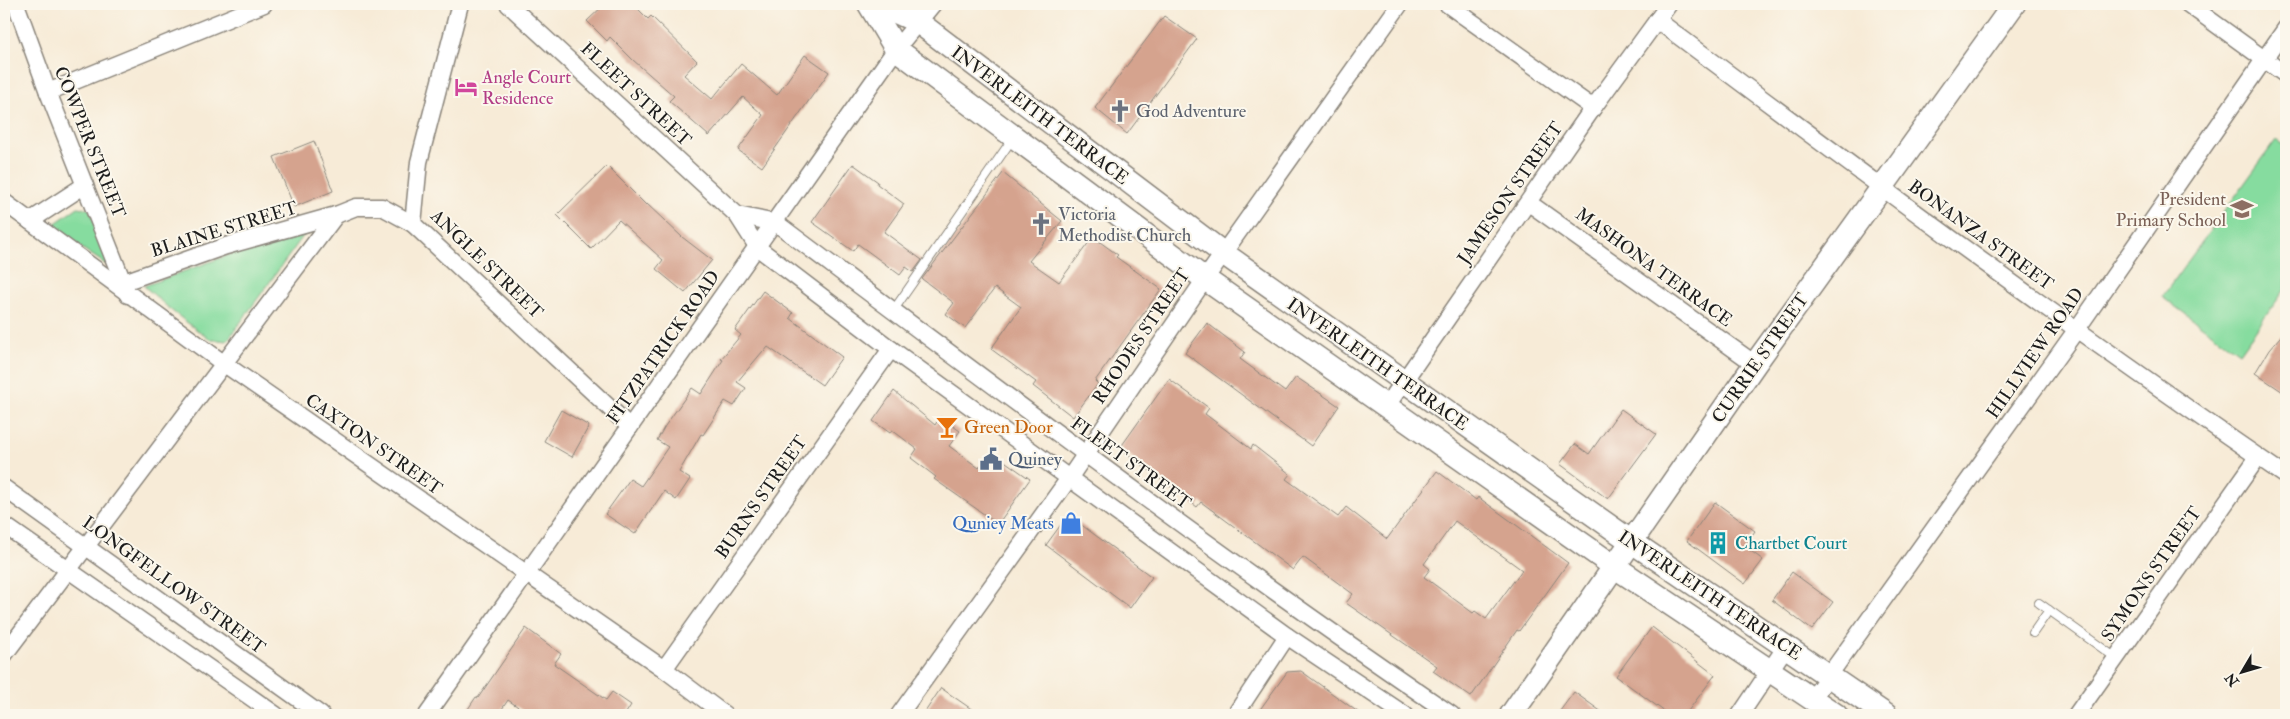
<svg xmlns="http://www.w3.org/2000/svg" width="2290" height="719" font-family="'IM FELL Double Pica',serif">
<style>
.green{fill:#86dc9f;stroke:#517c5e}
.building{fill:#d5a38e;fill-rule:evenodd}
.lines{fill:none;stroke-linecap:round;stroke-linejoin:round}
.lane-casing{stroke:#8a847a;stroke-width:10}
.street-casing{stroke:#8a847a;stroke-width:19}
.secondary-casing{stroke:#8a847a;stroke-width:25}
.lane{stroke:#fff;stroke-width:8}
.street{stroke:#fff;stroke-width:16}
.secondary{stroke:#fff;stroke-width:22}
.labels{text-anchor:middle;stroke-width:4;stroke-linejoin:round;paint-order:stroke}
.hotel-label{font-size:18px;fill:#b23c85;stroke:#fbf7ec;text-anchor:start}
.street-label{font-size:18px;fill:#1c1c1c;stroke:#fbf7ec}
.worship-label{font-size:18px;fill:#5b616d;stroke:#fbf7ec;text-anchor:start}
.education-label{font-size:18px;fill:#785e54;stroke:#fbf7ec;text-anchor:end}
.food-label{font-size:18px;fill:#c56008;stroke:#fbf7ec;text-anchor:start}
.service-label{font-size:18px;fill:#4e5e75;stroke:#fbf7ec;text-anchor:start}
.shop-label{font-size:18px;fill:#366cbe;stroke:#fbf7ec;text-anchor:end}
.culture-label{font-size:18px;fill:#0d838f;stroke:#fbf7ec;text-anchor:start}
</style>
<rect width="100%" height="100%" fill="#fbf7ec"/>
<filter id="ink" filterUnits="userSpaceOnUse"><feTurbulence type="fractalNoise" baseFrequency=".02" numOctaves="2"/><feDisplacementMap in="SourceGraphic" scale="10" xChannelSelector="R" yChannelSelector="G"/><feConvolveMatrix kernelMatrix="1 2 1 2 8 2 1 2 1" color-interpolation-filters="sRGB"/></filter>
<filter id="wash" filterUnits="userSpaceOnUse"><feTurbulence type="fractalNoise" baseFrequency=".0096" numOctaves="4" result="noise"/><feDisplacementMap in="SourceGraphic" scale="20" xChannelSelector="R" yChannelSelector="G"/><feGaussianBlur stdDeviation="1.12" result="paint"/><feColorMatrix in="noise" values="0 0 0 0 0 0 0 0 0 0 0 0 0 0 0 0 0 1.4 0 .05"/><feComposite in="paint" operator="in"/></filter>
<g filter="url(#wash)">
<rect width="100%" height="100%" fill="#f7ebd7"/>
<g class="green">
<polygon points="2276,140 2286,147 2286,288 2239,353 2162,297"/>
<polygon points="78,207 89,209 109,259 107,265 50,227"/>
<polygon points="305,227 306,232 227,341 209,339 172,311 144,286"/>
</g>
<g id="blocks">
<g class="building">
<polygon points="605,4 633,4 648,19 651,16 697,61 684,75 712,99 741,64 777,95 805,55 829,72 762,167 738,150 763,115 743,97 709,136 669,101 674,96 633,60 610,37 607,41 587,21"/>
<polygon points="1164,16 1197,39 1127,134 1095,108"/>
<polygon points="314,141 333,191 294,207 274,157"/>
<polygon points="853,164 878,182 877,184 904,204 884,232 922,260 913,272 906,267 900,275 858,244 853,251 812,222"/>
<polygon points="607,166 646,205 647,204 682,237 712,260 685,293 656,269 663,260 619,220 591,249 557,215"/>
<polygon points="1003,173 1062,221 1029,261 1059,282 1093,237 1118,255 1116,257 1161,289 1095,381 1098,384 1073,417 1033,386 1036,382 991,349 1021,307 995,288 965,328 946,314 954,303 922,279"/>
<polygon points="763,291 793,313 790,318 842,357 822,385 768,347 764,352 763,351 737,382 746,388 734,406 725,401 703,435 701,434 679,472 690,479 676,500 664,491 635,534 605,514 630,479 641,486 668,447 657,440 665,426 692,388 701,394 723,360 721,359 741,335 735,330"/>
<polygon points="1207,323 1245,352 1240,359 1285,392 1296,377 1339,406 1311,446 1185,353"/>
<polygon points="2286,330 2286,394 2255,373 2269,350"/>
<path d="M1169,379L1209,408L1205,414L1251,449L1253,445L1290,474L1286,479L1338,517L1346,507L1387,539L1437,471L1476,500L1478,497L1568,563L1519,631L1517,630L1471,697L1433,671L1437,666L1346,603L1353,594L1303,557L1293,570L1201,502L1197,507L1120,448ZM1455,521L1522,570L1486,619L1475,611L1473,613L1424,577L1430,569L1424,564Z"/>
<polygon points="894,391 935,425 940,417 960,431 949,446 979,468 988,455 996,455 1030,479 998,524 934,479 936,477 911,458 917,449 892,430 890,433 873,421"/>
<polygon points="1621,409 1656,434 1608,499 1560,464 1575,444 1589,454"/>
<polygon points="561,410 589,426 572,457 544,441"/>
<polygon points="1715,502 1755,531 1744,546 1763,560 1745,584 1687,541"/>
<polygon points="1068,515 1152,577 1130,608 1046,545"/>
<polygon points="1792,572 1833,602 1812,630 1772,600"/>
<polygon points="1652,627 1715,675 1685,715 1669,715 1616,676"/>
<polygon points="526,628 561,654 554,664 606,700 612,692 631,705 626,713 628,715 530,715 508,700 498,715 464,715 476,697 478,698"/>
<polygon points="1301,671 1362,715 1256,715 1287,672"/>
<polygon points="941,688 980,715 923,715"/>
<polygon points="1574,692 1606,715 1557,715"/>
</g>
</g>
</g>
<g filter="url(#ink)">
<use href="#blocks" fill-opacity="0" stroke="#8a847a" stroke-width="1"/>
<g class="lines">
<defs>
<g id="lane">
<polyline points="893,311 1013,138"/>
<polyline points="2039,603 2116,658"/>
<polyline points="2033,633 2049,610"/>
</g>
<g id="street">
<polyline points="16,4 48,92 128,295"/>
<polyline points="460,4 419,162 413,224 630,427"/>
<polyline points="508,4 737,215 758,248 891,349 1287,636 1405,715"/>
<polyline points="1447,4 1593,108"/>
<polyline points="2188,4 2286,75"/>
<path d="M1657,20C1864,175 2072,330 2286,476"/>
<polyline points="48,92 264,4"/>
<polyline points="4,202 223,363 664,669 725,715"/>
<polyline points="1529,203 1755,364"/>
<path d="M737,215L776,223C999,390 1221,558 1452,715"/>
<polyline points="30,221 85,185"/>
<polyline points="124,282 226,246 336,215 356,207 382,207 413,224"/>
<polyline points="1386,407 1593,108 1669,4"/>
<polyline points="4,488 321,715"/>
<polyline points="4,525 276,715"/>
<polyline points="4,655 336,215"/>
<polyline points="664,669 891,349"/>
<polyline points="1812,699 2077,329 2286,28"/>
<polyline points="427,715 896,49 933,4"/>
<polyline points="899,715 1070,477 1205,279 1400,4"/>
<polyline points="1235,715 1287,636"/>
<polyline points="1740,715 1785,648"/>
<polyline points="2076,715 2258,457"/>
</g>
<g id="secondary">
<polyline points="869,4 896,49 1205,279 1615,567 1836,715"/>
<polyline points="878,4 918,22 1223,253 1632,542 1886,715"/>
<polyline points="1511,715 1755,364 2014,4"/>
</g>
</defs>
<use href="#lane" class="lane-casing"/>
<use href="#street" class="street-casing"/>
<use href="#secondary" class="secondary-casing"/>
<use href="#lane" class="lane"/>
<use href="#street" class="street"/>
<use href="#secondary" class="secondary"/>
</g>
</g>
<defs>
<symbol id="hotel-bare" viewBox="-9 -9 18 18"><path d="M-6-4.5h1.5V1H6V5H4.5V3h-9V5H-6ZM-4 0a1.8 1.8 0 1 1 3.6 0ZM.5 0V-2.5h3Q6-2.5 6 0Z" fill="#d1479c" stroke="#fbf7ec" stroke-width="2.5" paint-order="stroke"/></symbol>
<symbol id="church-bare" viewBox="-9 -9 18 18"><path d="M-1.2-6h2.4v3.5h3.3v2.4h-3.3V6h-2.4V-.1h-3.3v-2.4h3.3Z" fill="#6b7280" stroke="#fbf7ec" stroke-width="2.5" paint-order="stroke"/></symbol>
<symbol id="school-bare" viewBox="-9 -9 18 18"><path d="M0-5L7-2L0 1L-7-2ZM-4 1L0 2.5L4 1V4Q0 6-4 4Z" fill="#8d6e63" stroke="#fbf7ec" stroke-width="2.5" paint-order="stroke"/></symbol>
<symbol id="bar-bare" viewBox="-9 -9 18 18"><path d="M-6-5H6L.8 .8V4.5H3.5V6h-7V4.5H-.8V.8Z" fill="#e8710a" stroke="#fbf7ec" stroke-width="2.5" paint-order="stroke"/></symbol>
<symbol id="civic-bare" viewBox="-9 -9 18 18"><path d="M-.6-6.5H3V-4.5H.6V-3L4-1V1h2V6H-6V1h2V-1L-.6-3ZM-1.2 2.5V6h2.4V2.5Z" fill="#5c6f8a" stroke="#fbf7ec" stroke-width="2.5" paint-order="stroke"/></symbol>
<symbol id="shop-bare" viewBox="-9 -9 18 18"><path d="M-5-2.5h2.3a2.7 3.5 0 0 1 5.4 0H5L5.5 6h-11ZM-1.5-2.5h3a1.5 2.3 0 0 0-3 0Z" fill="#3f7fe0" stroke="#fbf7ec" stroke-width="2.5" paint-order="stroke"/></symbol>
<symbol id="building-bare" viewBox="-9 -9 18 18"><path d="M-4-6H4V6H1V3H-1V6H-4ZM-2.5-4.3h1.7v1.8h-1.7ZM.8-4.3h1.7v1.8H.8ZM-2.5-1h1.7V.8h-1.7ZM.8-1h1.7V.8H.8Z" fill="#0f9aa8" stroke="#fbf7ec" stroke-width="2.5" paint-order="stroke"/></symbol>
</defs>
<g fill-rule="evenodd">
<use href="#hotel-bare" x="450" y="71" width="32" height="32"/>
<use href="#church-bare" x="1104" y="95" width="32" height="32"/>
<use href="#school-bare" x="2226" y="193" width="32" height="32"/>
<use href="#church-bare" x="1025" y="208" width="32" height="32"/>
<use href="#bar-bare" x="931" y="411" width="32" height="32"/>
<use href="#civic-bare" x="975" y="443" width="32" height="32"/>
<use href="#shop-bare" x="1055" y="507" width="32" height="32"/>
<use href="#building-bare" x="1702" y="527" width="32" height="32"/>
</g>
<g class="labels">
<g class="hotel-label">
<text x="482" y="83">Angle Court<tspan x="482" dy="21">Residence</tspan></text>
</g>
<g class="street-label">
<text transform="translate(636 94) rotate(43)" y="6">FLEET STREET</text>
<text transform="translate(1040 115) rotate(37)" y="6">INVERLEITH TERRACE</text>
<text transform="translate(90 142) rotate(68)" y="6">COWPER STREET</text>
<text transform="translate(1510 193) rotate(-55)" y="6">JAMESON STREET</text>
<text transform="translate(224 229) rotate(-17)" y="6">BLAINE STREET</text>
<text transform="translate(1981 235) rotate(36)" y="6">BONANZA STREET</text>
<text transform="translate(487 264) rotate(44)" y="6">ANGLE STREET</text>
<text transform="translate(1654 267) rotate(36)" y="6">MASHONA TERRACE</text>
<text transform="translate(1141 336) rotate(-56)" y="6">RHODES STREET</text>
<text transform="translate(663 347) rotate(-55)" y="6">FITZPATRICK ROAD</text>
<text transform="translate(2035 353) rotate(-55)" y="6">HILLVIEW ROAD</text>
<text transform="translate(1760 358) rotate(-55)" y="6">CURRIE STREET</text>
<text transform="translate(1378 364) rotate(35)" y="6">INVERLEITH TERRACE</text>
<text transform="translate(374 444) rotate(35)" y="6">CAXTON STREET</text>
<text transform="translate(1131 463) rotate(36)" y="6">FLEET STREET</text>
<text transform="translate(761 497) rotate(-55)" y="6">BURNS STREET</text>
<text transform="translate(2151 574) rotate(-55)" y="6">SYMONS STREET</text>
<text transform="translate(174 585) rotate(36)" y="6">LONGFELLOW STREET</text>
<text transform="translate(1710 595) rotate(34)" y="6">INVERLEITH TERRACE</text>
</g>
<g class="worship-label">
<text x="1136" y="117">God Adventure</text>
<text x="1058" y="220">Victoria<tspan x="1058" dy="21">Methodist Church</tspan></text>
</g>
<g class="education-label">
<text x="2226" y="205">President<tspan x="2226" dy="21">Primary School</tspan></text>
</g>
<g class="food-label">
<text x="964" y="433">Green Door</text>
</g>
<g class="service-label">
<text x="1008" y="465">Quiney</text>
</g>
<g class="shop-label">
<text x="1054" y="529">Quniey Meats</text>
</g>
<g class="culture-label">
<text x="1735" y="549">Chartbet Court</text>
</g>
</g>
<rect width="2290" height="719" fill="none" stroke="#fbf7ec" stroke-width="20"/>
<g transform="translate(2242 672) rotate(232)" stroke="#fbf7ec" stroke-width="4" paint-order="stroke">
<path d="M0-4L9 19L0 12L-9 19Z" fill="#1c1c1c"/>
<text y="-8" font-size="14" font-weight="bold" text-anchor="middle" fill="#1c1c1c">N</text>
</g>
</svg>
